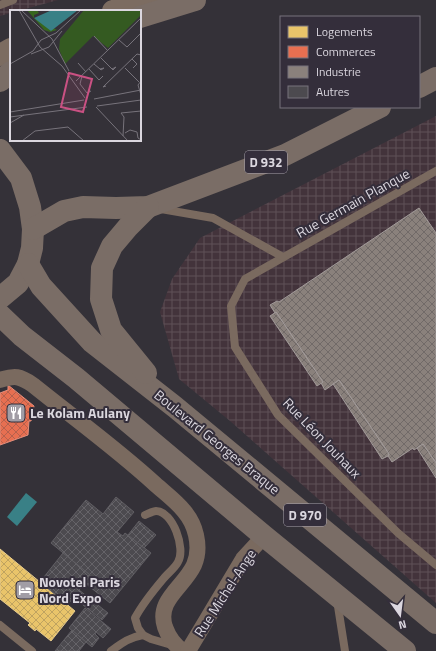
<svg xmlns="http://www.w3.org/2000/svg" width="436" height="651" font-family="'Titillium Web',sans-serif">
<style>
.industrial{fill:url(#industrial-grid)}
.water{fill:#398086}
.homes{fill:url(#homes-cross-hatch);stroke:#e5ca8d}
.shops{fill:url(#shops-cross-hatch);stroke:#e38e7c}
.industry{fill:url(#industry-cross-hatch);stroke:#a29b9a}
.building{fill:url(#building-cross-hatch);stroke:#605e63}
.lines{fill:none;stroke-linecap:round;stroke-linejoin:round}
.lane{stroke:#7a6a5f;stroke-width:8}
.street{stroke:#7a6a5f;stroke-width:16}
.secondary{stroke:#7c6c61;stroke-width:22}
.primary{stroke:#7a6d66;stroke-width:22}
.labels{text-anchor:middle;stroke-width:4;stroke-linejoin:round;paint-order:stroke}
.shield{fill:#342e3b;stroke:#a9a4ae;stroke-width:1}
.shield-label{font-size:13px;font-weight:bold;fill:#dbd7df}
.street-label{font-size:14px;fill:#dbd7df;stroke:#342e3b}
.poi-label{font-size:14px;font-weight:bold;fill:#dbd7df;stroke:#342e3b;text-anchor:start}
.inset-road{fill:none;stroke:#77737b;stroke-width:1}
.view{fill:#ca5183;fill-opacity:0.15;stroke:#ca5183;stroke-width:2}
.inset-edge{fill:none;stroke:#dbd7df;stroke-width:2}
</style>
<defs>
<pattern id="industrial-grid" width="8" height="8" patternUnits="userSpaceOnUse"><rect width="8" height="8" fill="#43333b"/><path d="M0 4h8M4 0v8" fill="none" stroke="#5e5057"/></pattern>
<pattern id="homes-cross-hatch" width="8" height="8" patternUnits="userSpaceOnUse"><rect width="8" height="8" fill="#e9c46a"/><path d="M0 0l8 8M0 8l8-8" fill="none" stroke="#bfa360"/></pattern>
<pattern id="shops-cross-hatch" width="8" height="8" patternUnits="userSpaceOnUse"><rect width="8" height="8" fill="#e76f51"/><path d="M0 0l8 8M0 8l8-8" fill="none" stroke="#b6614d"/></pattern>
<pattern id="industry-cross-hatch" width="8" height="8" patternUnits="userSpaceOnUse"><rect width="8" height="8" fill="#8a817c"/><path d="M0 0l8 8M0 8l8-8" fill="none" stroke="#716a68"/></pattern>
<pattern id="building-cross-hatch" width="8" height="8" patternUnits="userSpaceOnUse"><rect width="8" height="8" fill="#4c4a4f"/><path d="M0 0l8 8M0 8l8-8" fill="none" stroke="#656368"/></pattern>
</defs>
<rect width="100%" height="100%" fill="#343138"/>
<g class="industrial">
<polygon points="0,0 58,0 18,11 11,11 11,13 0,16"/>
<polygon points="436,116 436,603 230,421 179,379 160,312 172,279 200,238"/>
</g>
<polygon class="water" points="26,493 37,502 17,526 7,517"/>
<polygon class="homes" points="0,549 75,611 51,641 36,629 35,631 28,625 30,623 0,599"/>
<polygon class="shops" points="8,385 34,406 31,421 29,421 28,435 0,445 0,393 8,390"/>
<g class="industry">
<polygon points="419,208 436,233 436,463 423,444 414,450 413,448 392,462 388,456 389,454 339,380 325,390 321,383 323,382 276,312 275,313 270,305 277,301 279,302"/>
<polygon points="276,312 323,382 317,386 270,316"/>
<polygon points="339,380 389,454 388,456 382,459 333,384"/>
<polygon points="423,444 436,463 436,478 417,448"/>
</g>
<g class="building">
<polygon points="116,497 134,512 117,532 123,536 125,533 151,553 110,603 85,583 90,575 51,543 86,500 103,514"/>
<polygon points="139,521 156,535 144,548 128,535"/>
<polygon points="63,553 90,575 79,590 108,613 102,620 73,597 68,605 40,582"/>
<polygon points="85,608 111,629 103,638 96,632 95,634 99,638 92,647 69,628"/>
<polygon points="72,630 86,642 79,651 55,651"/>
</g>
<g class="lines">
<g class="lane">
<polyline points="0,5 13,0"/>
<polyline points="436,171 245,279 231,306 235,347 278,415 398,533 436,565"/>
<polyline points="161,209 213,218 283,257"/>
<polyline points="337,600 345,651"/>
<polyline points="0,625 32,651"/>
<path d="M143,635L138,628L135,618C143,603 153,591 164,578C168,573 175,568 178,562C186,549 173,511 156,511C153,511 148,514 145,515"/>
<path d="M111,651C122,643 130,637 143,635L151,639L175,646"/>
</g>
<g class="street">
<path d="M0,380C15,375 20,376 33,385C74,418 117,449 155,484C165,493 176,501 184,511C190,518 194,526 196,535C198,544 198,556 194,565C184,587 156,600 165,627C169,638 174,645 183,651"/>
<polyline points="188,651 243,559 264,536"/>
</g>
<g class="secondary">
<polyline points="113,11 139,3 160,0"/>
<polyline points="0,55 11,49"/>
</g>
<g class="primary">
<polyline points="140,17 195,0"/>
<polyline points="0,81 11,72"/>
<polyline points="419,87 436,78"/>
<polyline points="0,150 21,178 30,207 33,229 32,248 28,264 18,283 0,298"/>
<polyline points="33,229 64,211 83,207 116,208 148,207 285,155 380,107"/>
<polyline points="28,264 41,286 92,342 175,407 436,623"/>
<polyline points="0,315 22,336 76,378 264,536 405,651"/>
<polyline points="146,373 111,330 101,299 102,268 112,246 128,227 148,207"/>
</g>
</g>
<defs>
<symbol id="restaurant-square" viewBox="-11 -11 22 22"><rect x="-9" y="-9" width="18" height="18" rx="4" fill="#a19da5" stroke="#342e3b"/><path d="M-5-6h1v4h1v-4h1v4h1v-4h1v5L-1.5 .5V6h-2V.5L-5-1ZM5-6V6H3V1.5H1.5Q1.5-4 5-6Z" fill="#fff"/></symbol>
<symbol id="hotel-square" viewBox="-11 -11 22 22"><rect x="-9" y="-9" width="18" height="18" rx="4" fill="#a19da5" stroke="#342e3b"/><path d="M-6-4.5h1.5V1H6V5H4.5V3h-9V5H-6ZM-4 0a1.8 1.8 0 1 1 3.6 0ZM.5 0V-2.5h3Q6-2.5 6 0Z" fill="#fff"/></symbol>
</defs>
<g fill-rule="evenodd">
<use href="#restaurant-square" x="5" y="402" width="22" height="22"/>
<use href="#hotel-square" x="14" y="579" width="22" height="22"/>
</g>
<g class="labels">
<g class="shield">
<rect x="245" y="151" width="42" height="22" rx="3"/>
<rect x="284" y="504" width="42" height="22" rx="3"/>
</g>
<g class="shield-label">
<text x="266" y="167">D 932</text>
<text x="305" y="520">D 970</text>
</g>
<g class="street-label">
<text transform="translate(353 203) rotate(-29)" y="5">Rue Germain Planque</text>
<text transform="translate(322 438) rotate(46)" y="5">Rue Léon Jouhaux</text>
<text transform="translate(217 442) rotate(39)" y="5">Boulevard Georges Braque</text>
<text transform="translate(225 593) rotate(-57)" y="5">Rue Michel-Ange</text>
</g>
<g class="poi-label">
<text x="30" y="418">Le Kolam Aulany</text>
<text x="39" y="587">Novotel Paris<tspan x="39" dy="16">Nord Expo</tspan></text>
</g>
</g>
<g transform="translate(10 10)">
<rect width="131" height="131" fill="#343138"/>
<path d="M17,0H27L29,3L24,5V8L47,20L40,22L34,20Z" fill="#37661e"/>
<path d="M74,0H131V5L98,38L83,26L55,54L49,39L50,29Z" fill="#345a21"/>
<path d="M42,0H68L41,21L24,8Z" fill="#398086"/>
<path class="inset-road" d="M9,0L30,37L52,56L75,88M12,1L42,29L59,61M84,26L98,41M109,30L117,37L131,23M21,44L39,37L52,21M91,48L103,60L106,57L102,59M122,49L127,54L123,58M68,53L76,62M0,54L23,41L31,30L46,23L71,0M84,54L90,59L91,60L94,58L90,59M115,58L129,72M79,59L89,70L93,66M72,66L70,74L77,83L81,81M66,71L131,8M131,71L128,75L131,85M96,76L93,77L127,44L131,45M84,89L131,80M87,96L131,90M86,97L118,131M0,102L74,90M0,107L77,97M0,113L14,105M115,123L120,120L127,122L128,128L131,130M113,126L114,107L111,103L131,101M12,131L25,121L58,117L74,131"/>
<path class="view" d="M59,63L82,69L73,102L51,97Z"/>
<rect width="131" height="131" class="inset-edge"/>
</g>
<rect x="280" y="16" width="140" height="92" fill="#342e3b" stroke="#77727d"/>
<rect x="288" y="26" width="20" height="12" fill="#e9c46a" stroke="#77727d"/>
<text x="316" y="36" font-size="12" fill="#dbd7df">Logements</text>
<rect x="288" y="46" width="20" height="12" fill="#e76f51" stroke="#77727d"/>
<text x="316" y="56" font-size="12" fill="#dbd7df">Commerces</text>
<rect x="288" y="66" width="20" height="12" fill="#8a817c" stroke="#77727d"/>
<text x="316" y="76" font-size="12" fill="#dbd7df">Industrie</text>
<rect x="288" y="86" width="20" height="12" fill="#4c4a4f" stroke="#77727d"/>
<text x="316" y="96" font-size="12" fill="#dbd7df">Autres</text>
<g transform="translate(400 615) rotate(166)" stroke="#342e3b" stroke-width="3" paint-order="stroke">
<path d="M0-3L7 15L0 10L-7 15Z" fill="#dbd7df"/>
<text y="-6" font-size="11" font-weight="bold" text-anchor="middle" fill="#dbd7df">N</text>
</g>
</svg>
